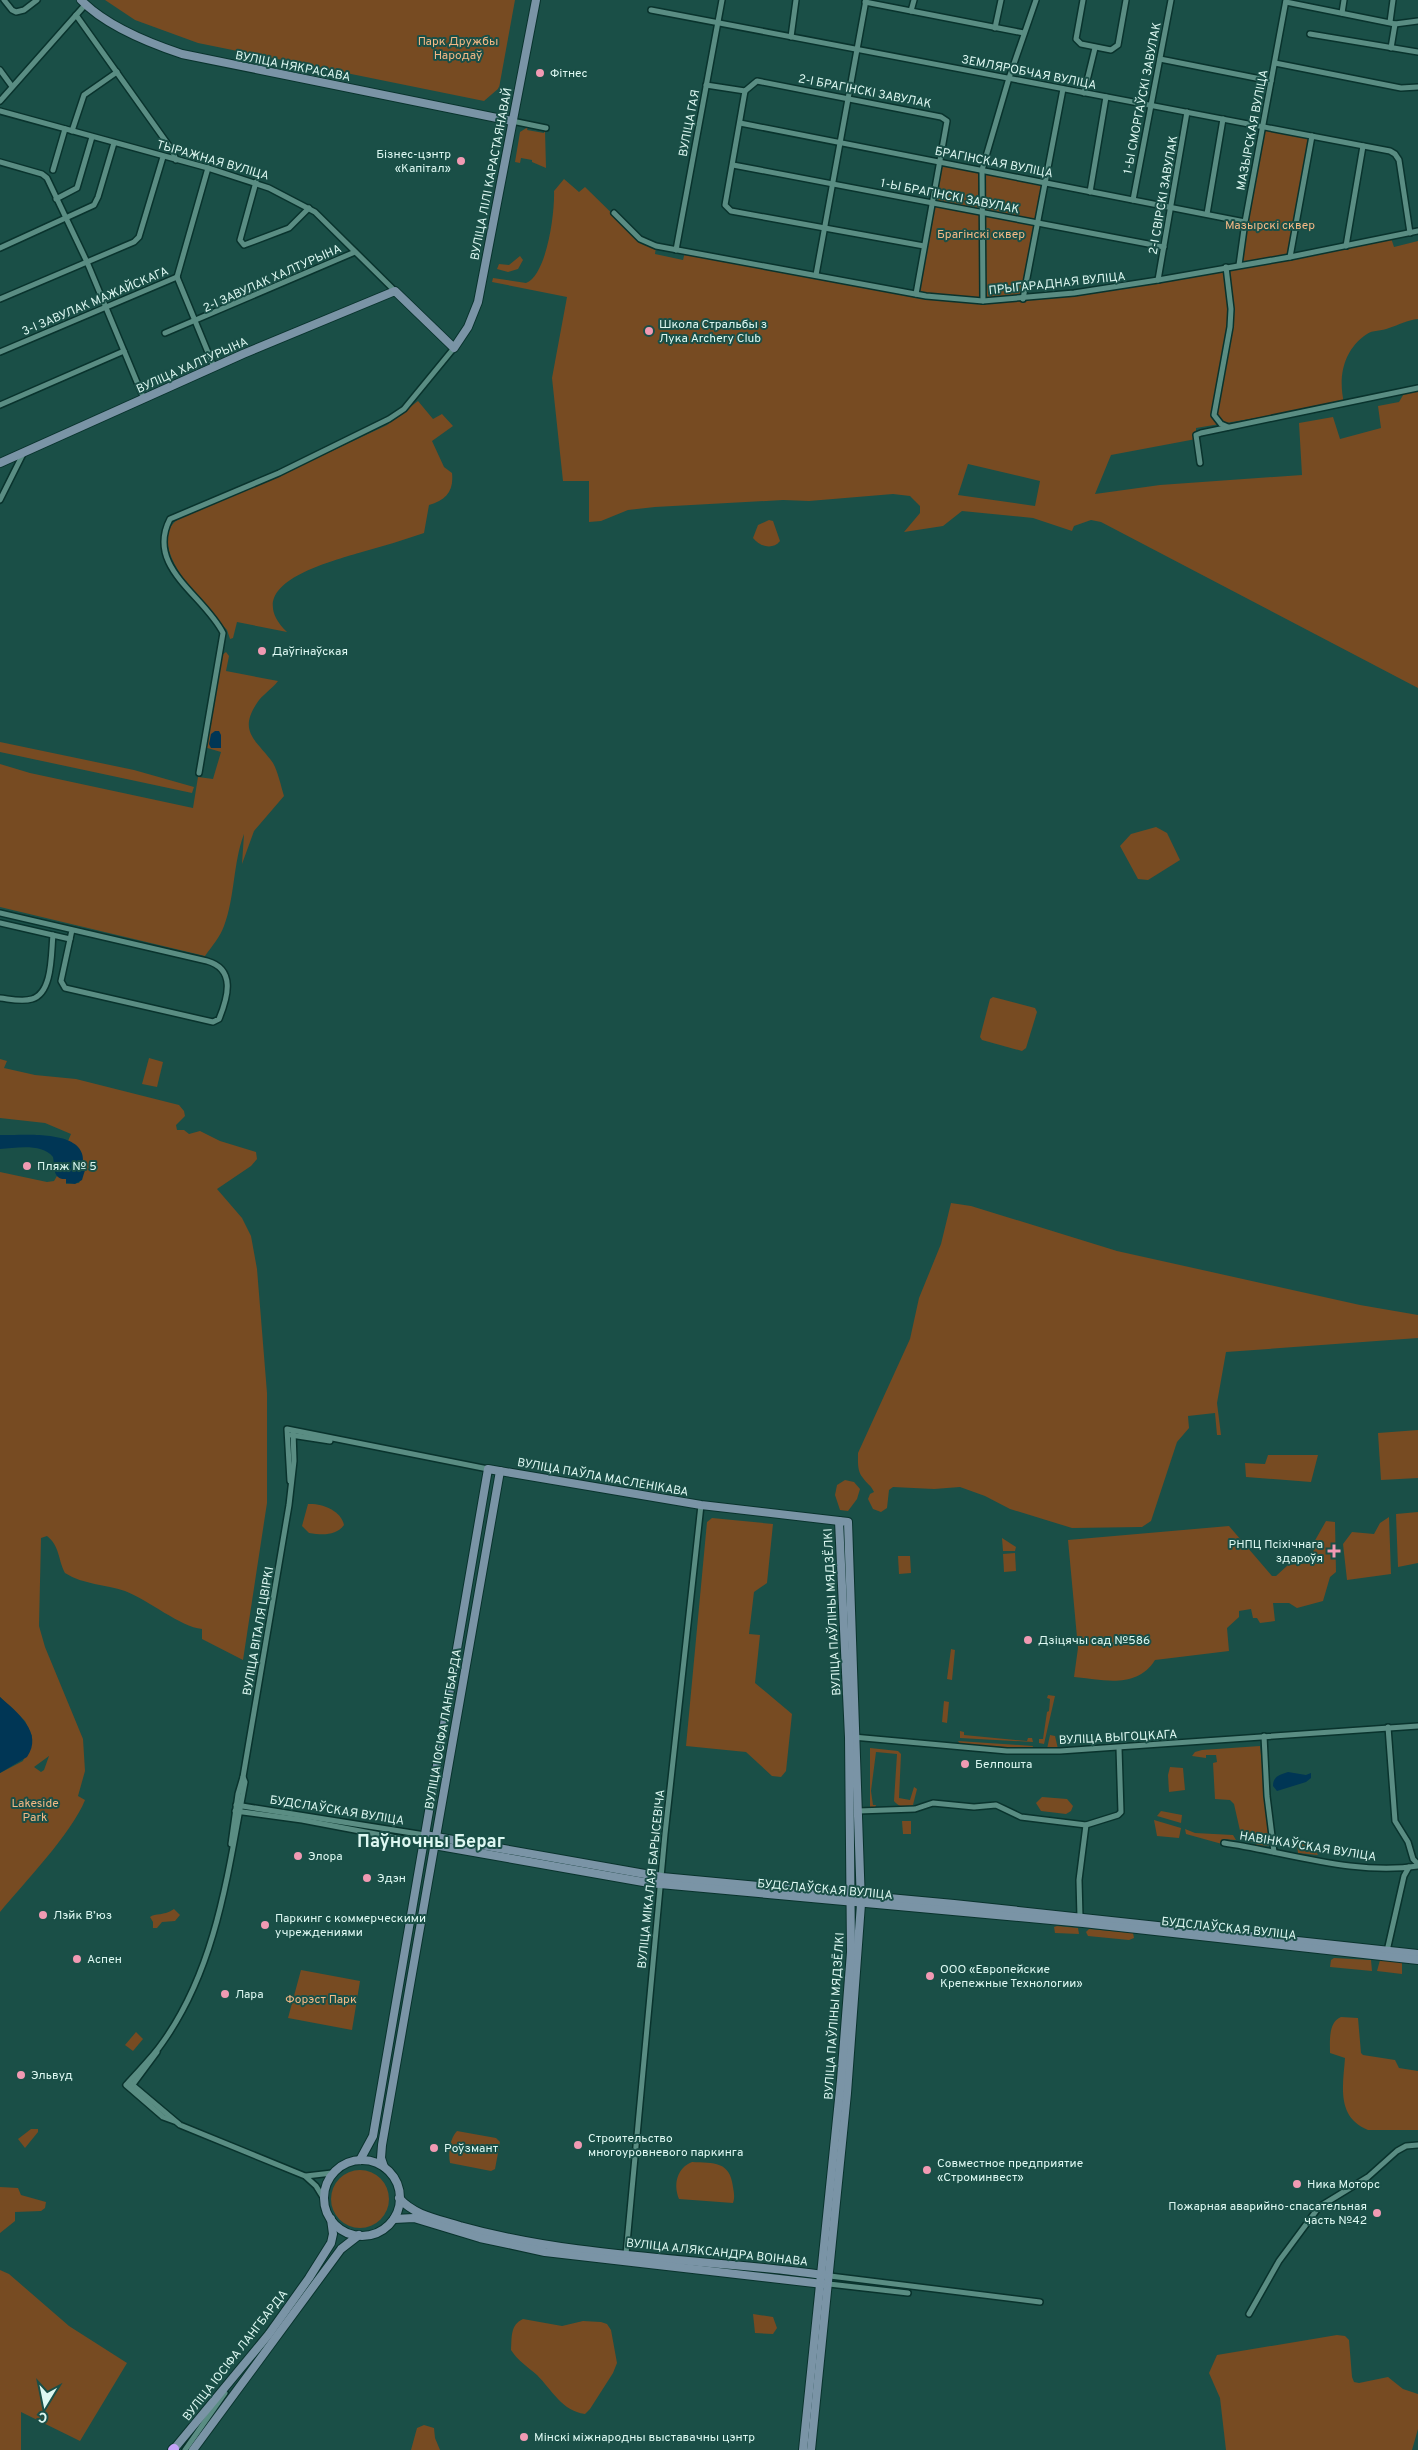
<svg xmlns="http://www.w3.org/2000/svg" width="1418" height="2450" font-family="Overpass,sans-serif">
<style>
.green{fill:#774b22;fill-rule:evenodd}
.water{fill:#003655}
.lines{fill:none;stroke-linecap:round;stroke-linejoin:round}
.street-casing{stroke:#09332d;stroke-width:8}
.secondary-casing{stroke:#09332d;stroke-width:10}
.highway-casing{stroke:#09332d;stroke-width:12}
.street{stroke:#5a8d83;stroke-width:5}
.secondary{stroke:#7a94a6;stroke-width:8}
.highway{stroke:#c4a3f9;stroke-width:10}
.poi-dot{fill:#f19ab3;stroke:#1a4f47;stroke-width:2}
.labels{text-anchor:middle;stroke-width:4;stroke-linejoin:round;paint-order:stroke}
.park-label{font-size:12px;fill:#f2b886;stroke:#1a4f47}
.street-label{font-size:12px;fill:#ddf8f2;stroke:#1a4f47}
.poi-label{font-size:12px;fill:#ddf8f2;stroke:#1a4f47;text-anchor:start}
.district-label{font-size:18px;font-weight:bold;fill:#ddf8f2;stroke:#1a4f47}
</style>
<rect width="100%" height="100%" fill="#1a4f47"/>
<g class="green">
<polygon points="105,0 515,0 499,88 484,101 198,43 135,20"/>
<polygon points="528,127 527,130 544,133 545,130 546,168 532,162 532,160 521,158 520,163 515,162 520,132"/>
<path d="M1262,127L1312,136L1291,257L1391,238L1394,247L1418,241V319C1407,320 1399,325 1389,328C1382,331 1372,330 1367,334C1343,350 1338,377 1344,403L1196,428V439L1111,455L1095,494L1160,485L1302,475L1299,423L1333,417L1340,439L1381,428L1378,406L1399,402L1406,390L1418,388V688L1101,522L1091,520L1074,526L1072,531L1033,518L962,511L943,526L904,532L920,513V506L910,496L893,494L809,501L783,500L655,507L628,510L601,521L589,522V481H563L552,378L567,297L492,282L493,278L526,283C547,275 555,212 554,191L564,179L579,192L585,187L630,231L656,247L655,254L683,260L685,252L916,294L940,162L1046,182L1023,299L1239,265ZM968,464L1040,481L1035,506L958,495Z"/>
<polygon points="520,256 523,260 518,269 508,272 497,269 499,264 509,265"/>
<path d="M418,401L433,419L442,414L453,426L432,441L444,467L452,473C454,491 446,500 429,505L424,533C404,540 383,546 362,552C329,562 238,584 287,632L237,622L233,638L230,639L227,630C209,609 143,547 177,520C181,516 186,514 191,512L300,466L387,425Z"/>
<path d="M769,520L773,521L780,541C773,550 760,547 753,538L758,525Z"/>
<path d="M226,652L229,656L226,671L278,681C272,689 262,695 257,703C237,733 258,741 273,763C278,772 281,786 284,796L254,831L242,864L244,834C233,863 235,897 224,926C220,937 212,946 205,956L0,907V764L30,773L193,808L198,777L213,779L221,752L204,747L222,655Z"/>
<polygon points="0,742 134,770 194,787 192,793 0,752"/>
<polygon points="1156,827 1167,833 1180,860 1148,880 1138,879 1120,846 1131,834"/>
<polygon points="993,997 1035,1008 1037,1012 1026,1048 1022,1051 982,1040 980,1037 990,999"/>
<polygon points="149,1058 163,1062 157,1087 142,1084"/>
<path d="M0,1059L7,1061L4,1068L35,1075L76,1079L179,1105L184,1111L185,1116L176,1125L177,1130H184L189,1134L200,1131L220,1141L256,1152L257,1159L251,1166L217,1189L242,1218L251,1236L257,1269L267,1393V1503L243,1660L202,1639V1629C180,1627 149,1600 125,1591C105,1584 84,1585 65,1573C58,1560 60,1546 47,1536L41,1538L39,1626L45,1647L83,1739L85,1771L78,1796L85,1800C72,1833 24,1883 0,1912V1773L23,1761L32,1736L25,1721L0,1697V1172L47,1182L54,1181L57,1176L66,1179V1184L79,1183L85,1170C77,1160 83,1151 68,1141L71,1134L45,1123L0,1118ZM49,1756L44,1770L41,1772L34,1767Z"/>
<path d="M951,1203L971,1206L1117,1251L1360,1305L1418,1315V1338L1226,1352L1217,1403L1221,1435H1217L1215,1413L1188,1416L1189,1428L1177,1442L1151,1521L1142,1527L1072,1528L1010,1509L985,1496L960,1487L934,1489L893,1487L889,1490L887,1508L881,1512L873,1509L868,1499L870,1494L874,1492C871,1485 867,1484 863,1478C857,1471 858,1462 858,1453L910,1339L919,1298L941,1244Z"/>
<polygon points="1418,1430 1418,1478 1381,1480 1378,1433"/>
<polygon points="1268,1455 1318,1455 1311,1482 1246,1477 1245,1463 1265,1464"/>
<polygon points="845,1480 854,1482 860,1489 857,1499 848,1511 840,1510 835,1495 837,1485"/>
<path d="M308,1504C321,1503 341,1510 344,1525C336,1536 322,1535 309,1533L302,1526Z"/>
<polygon points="1418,1512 1418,1563 1398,1567 1396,1514"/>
<polygon points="1389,1517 1391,1574 1347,1580 1343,1544 1352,1532 1374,1534 1380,1523"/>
<polygon points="712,1518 773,1524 767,1583 754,1592 749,1634 760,1635 755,1683 792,1714 786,1771 781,1777 772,1776 746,1752 686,1746 707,1522"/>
<path d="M1326,1521L1335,1522L1336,1572L1330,1577L1323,1601L1297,1608L1289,1603H1273L1275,1621L1260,1623L1257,1618H1253L1251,1609L1239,1611V1617L1227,1628L1229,1651L1155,1660C1137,1689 1104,1680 1074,1677L1078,1648L1068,1540L1229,1526L1272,1576H1276L1288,1565L1311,1563L1314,1556L1313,1544Z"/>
<polygon points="1002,1538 1016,1547 1015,1551 1003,1551"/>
<polygon points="1015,1553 1016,1571 1004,1572 1003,1554"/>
<polygon points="898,1556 910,1556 911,1573 899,1574"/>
<polygon points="951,1649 955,1650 952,1680 947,1679"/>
<polygon points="1048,1695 1055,1696 1044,1744 1039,1743 1039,1739 1043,1739 1047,1712 1049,1711 1050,1699 1047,1698"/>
<polygon points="944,1701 949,1702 947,1723 942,1722"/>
<polygon points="960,1731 964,1732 964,1735 1027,1741 1028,1738 1032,1738 1033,1742 960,1738"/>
<polygon points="1050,1735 1055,1736 1058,1749 1047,1749"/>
<polygon points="958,1741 1033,1746 1032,1749 960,1744"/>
<polygon points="1260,1746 1271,1846 1257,1845 1241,1835 1234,1804 1230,1800 1215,1799 1213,1763 1217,1762 1216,1755 1206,1755 1206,1758 1192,1756 1195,1752 1202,1750"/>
<path d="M870,1748L898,1751L901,1754L899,1798L910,1800L914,1787L917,1789L913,1805C904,1807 900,1808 894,1801L897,1754L876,1752L871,1791L873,1805H876L875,1808H870Z"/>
<polygon points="1170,1767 1183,1768 1185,1790 1169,1792 1168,1775"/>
<polygon points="1042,1797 1067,1799 1073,1806 1071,1811 1066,1814 1041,1811 1036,1803"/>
<polygon points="1161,1811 1182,1815 1181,1823 1157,1816"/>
<polygon points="1154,1820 1181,1828 1179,1838 1157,1836"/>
<polygon points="902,1821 911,1821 911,1834 903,1834"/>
<polygon points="1185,1829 1195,1833 1233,1835 1236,1840 1223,1839 1222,1844 1186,1834"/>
<polygon points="1311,1843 1318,1855 1298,1853 1297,1844"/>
<path d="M174,1909L180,1915L175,1921L162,1922L157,1928H153V1922L150,1917C155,1913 164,1916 174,1909Z"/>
<polygon points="1057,1926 1078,1928 1079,1934 1055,1933 1054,1927"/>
<polygon points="1089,1929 1133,1933 1134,1938 1129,1940 1088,1936 1086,1932"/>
<polygon points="1334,1958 1371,1960 1372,1971 1330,1967 1331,1960"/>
<polygon points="1380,1960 1402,1962 1402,1974 1377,1971"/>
<polygon points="301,1970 360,1981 352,2030 288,2018"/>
<path d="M1341,2017L1358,2018L1361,2053L1363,2055L1395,2060L1399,2068L1418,2071V2130H1368C1336,2117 1343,2086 1345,2058L1330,2053C1330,2042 1328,2022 1341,2017Z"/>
<polygon points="136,2032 143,2039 133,2051 125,2045"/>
<polygon points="31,2129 38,2129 38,2132 25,2148 18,2139"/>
<path d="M457,2131L496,2138L500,2142L495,2169L491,2171L450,2163C448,2153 450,2138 457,2131Z"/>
<path d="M692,2162C714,2163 730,2161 733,2187C734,2193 735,2198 733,2203L679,2199C673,2184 677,2168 692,2162Z"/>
<circle cx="360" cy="2199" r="29"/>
<polygon points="0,2187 18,2188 21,2195 46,2202 45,2208 41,2211 15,2212 15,2221 0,2233"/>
<polygon points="0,2270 9,2274 69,2326 127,2363 80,2441 21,2412 21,2450 0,2450"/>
<polygon points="753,2314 773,2317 777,2328 773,2334 755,2333"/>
<path d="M523,2319L562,2326L583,2321L601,2322L607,2324L611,2330L617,2363L613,2373L590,2409L585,2414C562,2411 552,2390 537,2375C528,2367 517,2360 511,2350C512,2337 510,2325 523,2319Z"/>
<polygon points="1337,2335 1345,2336 1349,2340 1352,2377 1354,2382 1359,2383 1388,2377 1403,2389 1418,2394 1418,2429 1412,2450 1226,2450 1220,2398 1209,2373 1217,2355"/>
<polygon points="424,2425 434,2428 435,2438 440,2450 411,2450 417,2428"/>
</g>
<g class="water">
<polygon points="215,731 219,731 221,735 221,748 211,748 209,744 211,734"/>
<path d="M0,1135C21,1136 93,1127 82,1168L85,1170L82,1180L75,1184L66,1183V1179C52,1180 55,1166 53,1157C42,1143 16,1148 0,1149Z"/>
<path d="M0,1697C17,1712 44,1733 27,1757L0,1773Z"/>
<path d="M1288,1772L1306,1775L1311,1773V1778L1306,1782L1277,1791L1273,1786C1273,1776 1280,1775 1288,1772Z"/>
</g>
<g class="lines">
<defs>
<g id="street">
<polyline points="4,0 12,10 16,12 24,10 37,0"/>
<polyline points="1083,0 1076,39 1081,44 1111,50 1118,45 1126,0"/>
<polyline points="865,2 1024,33"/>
<polyline points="1286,2 1395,24 1418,21"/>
<polyline points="651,10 1390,151 1395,154 1399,160 1410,233"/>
<polyline points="911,11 914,0"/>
<polyline points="1342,13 1344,0"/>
<polyline points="76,15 172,150 176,160"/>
<polyline points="1390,22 1393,0"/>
<polyline points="995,28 1001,0"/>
<polyline points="1310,34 1418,52"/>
<polyline points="791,37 796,0"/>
<polyline points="1391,48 1395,24"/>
<polyline points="1160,59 1271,81"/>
<polyline points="1275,63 1401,88 1418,87"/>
<polyline points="0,70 11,85"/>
<polyline points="706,85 745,91 757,81 941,117 947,121 916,294"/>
<polyline points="745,91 725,205 731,211 924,246"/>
<polyline points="1084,93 1095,48"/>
<polyline points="0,101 85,5"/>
<polyline points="0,111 208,168 269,188 315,212 395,291"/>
<polyline points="512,121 546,128"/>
<polyline points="740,123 1245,222"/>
<polyline points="72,131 84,95 117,72"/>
<polyline points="0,162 42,174 47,178 87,262 144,399"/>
<polyline points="733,165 1164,247"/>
<polyline points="53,170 65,129"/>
<polyline points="256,182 240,240 244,245 289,228 309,208"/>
<polyline points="1090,192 1106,97"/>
<polyline points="56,199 77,188 92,137"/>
<polyline points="1133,200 1171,0"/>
<polyline points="614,213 640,239 656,246 926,296 983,301 1074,293 1158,280 1290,257 1418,231"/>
<polyline points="1207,214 1223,119"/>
<polyline points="1346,246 1363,146"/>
<polyline points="0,248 94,205 98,197 114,143"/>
<polyline points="676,250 722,0"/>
<polyline points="1290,257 1312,136"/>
<polyline points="1239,265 1245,222 1286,0"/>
<polyline points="1226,267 1231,309 1230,327 1214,415 1221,424 1228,427"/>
<polyline points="816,275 866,0"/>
<polyline points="177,277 208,168"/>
<polyline points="177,277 214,367"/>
<polyline points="1158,280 1187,112"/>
<polyline points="0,299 134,242 139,237 163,157"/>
<polyline points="1023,299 1063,89"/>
<polyline points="983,301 982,170 1009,78 1036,0"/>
<polyline points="165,333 355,252"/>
<polyline points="0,352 177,277"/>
<polyline points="0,405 124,351"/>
<polyline points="1200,463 1196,435 1201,433 1418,388"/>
<polyline points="0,500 23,454"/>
<path d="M199,773L223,633C204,595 145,567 170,519L279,473L389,419L404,409L454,348"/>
<path d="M0,913L207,961C236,969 228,997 219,1019L213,1022L65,988L61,981L72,930"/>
<polyline points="0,923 70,939"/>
<path d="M0,998C10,999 22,1002 32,999C53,993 51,953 53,935"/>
<polyline points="291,1435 330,1441"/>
<polyline points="290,1481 287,1429 488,1469"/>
<polyline points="1388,1727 1395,1821 1408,1842 1413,1859 1418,1864"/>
<polyline points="1264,1736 1267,1796 1274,1852"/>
<polyline points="853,1737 1007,1751 1060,1751 1418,1726"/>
<polyline points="236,1805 425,1835"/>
<polyline points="235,1811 302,1820 434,1845"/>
<polyline points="858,1811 915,1809 933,1803 974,1807 996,1805 1021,1817 1086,1825 1118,1815 1121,1812 1119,1748"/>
<path d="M1224,1843C1286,1852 1356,1876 1418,1866"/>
<polyline points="231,1844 238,1794 243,1777"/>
<polyline points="1080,1917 1079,1880 1086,1825"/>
<polyline points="1387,1951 1404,1876 1409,1867"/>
<polyline points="129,2082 180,2125 305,2176 316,2186 324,2199"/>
<polyline points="131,2087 157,2052"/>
<path d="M174,2121L163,2117L126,2085C138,2071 153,2057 163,2042C217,1966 228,1871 245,1782L243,1777L289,1505L294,1461L293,1431"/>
<polyline points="306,2176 332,2173"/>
<polyline points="626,2254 665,1834 701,1505"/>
<polyline points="830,2276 1040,2302"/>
<polyline points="829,2284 908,2293"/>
<polyline points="1249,2314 1279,2261 1319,2207 1368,2177 1397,2151 1406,2146 1418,2145"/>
<polyline points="185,2450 225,2393"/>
</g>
<g id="secondary">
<path d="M81,0C105,25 149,43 182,54L512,121"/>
<polyline points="0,463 243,354 395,291 454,348 468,327 478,302 536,0"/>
<polyline points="425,1835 662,1877 954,1904 1418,1954"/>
<polyline points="434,1845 649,1883 1083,1923 1418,1960"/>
<polyline points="360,2160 373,2136 488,1469 701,1505 848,1522 861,1904 847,2093 811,2450"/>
<circle cx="362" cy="2198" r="38"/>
<polyline points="384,2167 381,2158 382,2145 500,1471"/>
<path d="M399,2198C415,2216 438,2219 460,2226C578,2259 702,2258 823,2275"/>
<polyline points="394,2219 414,2218 480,2238 545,2252 823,2284"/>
<polyline points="174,2449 269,2334 309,2278 331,2243 333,2234 331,2219"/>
<polyline points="193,2450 341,2249 359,2235"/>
<polyline points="803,2450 841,2080 851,1952 849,1737 839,1521"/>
</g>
<polyline id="highway" points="173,2450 174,2449"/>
</defs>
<use href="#street" class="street-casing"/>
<use href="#secondary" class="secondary-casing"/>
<use href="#highway" class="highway-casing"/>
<use href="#street" class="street"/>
<use href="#secondary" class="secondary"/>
<use href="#highway" class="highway"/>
</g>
<g class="poi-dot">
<circle cx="540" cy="73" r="5"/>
<circle cx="461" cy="161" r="5"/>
<circle cx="649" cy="331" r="5"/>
<circle cx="262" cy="651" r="5"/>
<circle cx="27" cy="1166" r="5"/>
<path d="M1331.5 1543.5h5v5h5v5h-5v5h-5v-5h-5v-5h5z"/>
<circle cx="1028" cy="1640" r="5"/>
<circle cx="965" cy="1764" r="5"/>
<circle cx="298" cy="1856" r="5"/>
<circle cx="367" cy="1878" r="5"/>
<circle cx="43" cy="1915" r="5"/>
<circle cx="265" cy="1925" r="5"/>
<circle cx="77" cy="1959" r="5"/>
<circle cx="930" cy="1976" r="5"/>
<circle cx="225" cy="1994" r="5"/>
<circle cx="21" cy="2075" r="5"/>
<circle cx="578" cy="2145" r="5"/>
<circle cx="434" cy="2148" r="5"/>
<circle cx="927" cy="2170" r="5"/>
<circle cx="1297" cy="2184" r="5"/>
<circle cx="1377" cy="2213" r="5"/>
<circle cx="524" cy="2437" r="5"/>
</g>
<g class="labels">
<g class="park-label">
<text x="458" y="45">Парк Дружбы<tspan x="458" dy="14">Народаў</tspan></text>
<text x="1270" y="229">Мазырскі сквер</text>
<text x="981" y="238">Брагінскі сквер</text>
<text x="35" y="1807">Lakeside<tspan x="35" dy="14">Park</tspan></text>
<text x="321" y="2003">Форэст Парк</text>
</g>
<g class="street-label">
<text transform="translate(293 66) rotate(11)" y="4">ВУЛІЦА НЯКРАСАВА</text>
<text transform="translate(1029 72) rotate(11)" y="4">ЗЕМЛЯРОБЧАЯ ВУЛІЦА</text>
<text transform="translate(865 91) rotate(11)" y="4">2-І БРАГІНСКІ ЗАВУЛАК</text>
<text transform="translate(1142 98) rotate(-79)" y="4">1-Ы СМОРГАЎСКІ ЗАВУЛАК</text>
<text transform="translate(689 123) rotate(-79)" y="4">ВУЛІЦА ГАЯ</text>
<text transform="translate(1252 130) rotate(-79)" y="4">МАЗЫРСКАЯ ВУЛІЦА</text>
<text transform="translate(213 160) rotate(16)" y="4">ТЫРАЖНАЯ ВУЛІЦА</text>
<text transform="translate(994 162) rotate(11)" y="4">БРАГІНСКАЯ ВУЛІЦА</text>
<text transform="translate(491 174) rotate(-79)" y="4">ВУЛІЦА ЛІЛІ КАРАСТАЯНАВАЙ</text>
<text transform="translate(1163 195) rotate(-80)" y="4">2-І СВІРСКІ ЗАВУЛАК</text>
<text transform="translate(950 196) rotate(11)" y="4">1-Ы БРАГІНСКІ ЗАВУЛАК</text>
<text transform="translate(272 278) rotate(-24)" y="4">2-І ЗАВУЛАК ХАЛТУРЫНА</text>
<text transform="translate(1057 283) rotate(-6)" y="4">ПРЫГАРАДНАЯ ВУЛІЦА</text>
<text transform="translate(95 301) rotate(-23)" y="4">3-І ЗАВУЛАК МАЖАЙСКАГА</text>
<text transform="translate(192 365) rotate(-24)" y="4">ВУЛІЦА ХАЛТУРЫНА</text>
<text transform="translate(603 1477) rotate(10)" y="4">ВУЛІЦА ПАЎЛА МАСЛЕНІКАВА</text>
<text transform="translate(832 1612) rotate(-93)" y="4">ВУЛІЦА ПАЎЛІНЫ МЯДЗЁЛКІ</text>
<text transform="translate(258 1631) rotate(-80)" y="4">ВУЛІЦА ВІТАЛЯ ЦВІРКІ</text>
<text transform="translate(443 1729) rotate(-80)" y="4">ВУЛІЦА ІОСІФА ЛАНГБАРДА</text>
<text transform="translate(1118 1737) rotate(-3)" y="4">ВУЛІЦА ВЫГОЦКАГА</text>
<text transform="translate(337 1810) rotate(9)" y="4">БУДСЛАЎСКАЯ ВУЛІЦА</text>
<text transform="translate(1308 1846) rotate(9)" y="4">НАВІНКАЎСКАЯ ВУЛІЦА</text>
<text transform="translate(651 1879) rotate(-84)" y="4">ВУЛІЦА МІКАЛАЯ БАРЫСЕВІЧА</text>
<text transform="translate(825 1889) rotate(5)" y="4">БУДСЛАЎСКАЯ ВУЛІЦА</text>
<text transform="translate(1229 1928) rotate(6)" y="4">БУДСЛАЎСКАЯ ВУЛІЦА</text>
<text transform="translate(834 2016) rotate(-86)" y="4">ВУЛІЦА ПАЎЛІНЫ МЯДЗЁЛКІ</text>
<text transform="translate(717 2252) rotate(6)" y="4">ВУЛІЦА АЛЯКСАНДРА ВОІНАВА</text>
<text transform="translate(235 2355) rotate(-52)" y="4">ВУЛІЦА ІОСІФА ЛАНГБАРДА</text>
</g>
<g class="poi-label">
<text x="550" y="77">Фітнес</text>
<text x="451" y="158" text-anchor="end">Бізнес-цэнтр<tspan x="451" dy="14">«Капітал»</tspan></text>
<text x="659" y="328">Школа Стральбы з<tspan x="659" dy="14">Лука Archery Club</tspan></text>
<text x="272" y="655">Даўгінаўская</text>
<text x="37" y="1170">Пляж № 5</text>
<text x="1323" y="1548" text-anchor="end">РНПЦ Псіхічнага<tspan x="1323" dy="14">здароўя</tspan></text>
<text x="1038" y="1644">Дзіцячы сад №586</text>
<text x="975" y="1768">Белпошта</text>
<text x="308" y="1860">Элора</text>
<text x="377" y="1882">Эдэн</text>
<text x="53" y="1919">Лэйк В’юз</text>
<text x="275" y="1922">Паркинг с коммерческими<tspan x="275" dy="14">учреждениями</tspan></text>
<text x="87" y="1963">Аспен</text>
<text x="940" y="1973">ООО «Европейские<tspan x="940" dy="14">Крепежные Технологии»</tspan></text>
<text x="235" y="1998">Лара</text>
<text x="31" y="2079">Эльвуд</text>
<text x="588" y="2142">Строительство<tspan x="588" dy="14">многоуровневого паркинга</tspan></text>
<text x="444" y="2152">Роўзмант</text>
<text x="937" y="2167">Совместное предприятие<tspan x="937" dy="14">«Строминвест»</tspan></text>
<text x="1307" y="2188">Ника Моторс</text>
<text x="1367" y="2210" text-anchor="end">Пожарная аварийно-спасательная<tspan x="1367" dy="14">часть №42</tspan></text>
<text x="534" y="2441">Мінскі міжнародны выставачны цэнтр</text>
</g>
<g class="district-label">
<text x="431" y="1847">Паўночны Бераг</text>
</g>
</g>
<g transform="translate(45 2405) rotate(190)" stroke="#1a4f47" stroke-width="4" paint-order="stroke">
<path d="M0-4L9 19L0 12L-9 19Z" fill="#ddf8f2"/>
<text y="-8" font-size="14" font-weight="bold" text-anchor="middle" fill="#ddf8f2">С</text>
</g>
</svg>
